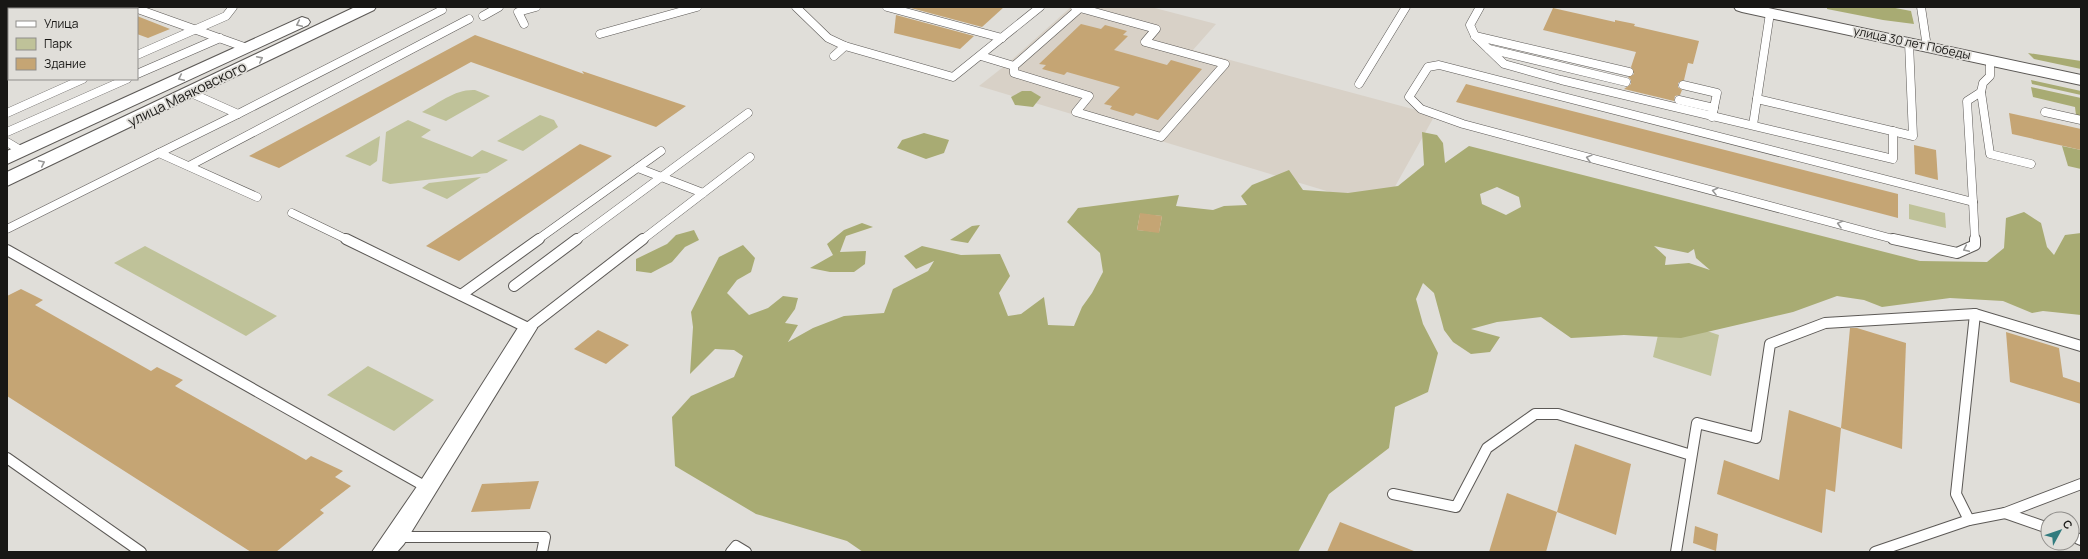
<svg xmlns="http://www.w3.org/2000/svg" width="2088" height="559" font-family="Manrope,sans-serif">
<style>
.built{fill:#d8d1c7}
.green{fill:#bfc299}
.forest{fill:#a8ab73;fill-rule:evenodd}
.building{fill:#c5a574}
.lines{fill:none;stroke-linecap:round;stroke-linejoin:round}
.lane-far1-casing{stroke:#5c5956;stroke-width:9}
.lane-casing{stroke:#5c5956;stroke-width:12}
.street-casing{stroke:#5c5956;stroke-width:2}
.secondary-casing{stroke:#5c5956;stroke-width:2}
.lane-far1{stroke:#fff;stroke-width:8}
.lane{stroke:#fff;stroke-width:10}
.street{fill:#fff;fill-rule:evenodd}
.secondary{fill:#fff;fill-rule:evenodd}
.oneway{stroke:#979796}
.labels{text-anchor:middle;stroke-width:3.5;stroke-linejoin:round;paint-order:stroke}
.far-street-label{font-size:12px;fill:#181715;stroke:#e0ded9}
.street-label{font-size:14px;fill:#181715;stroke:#e0ded9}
</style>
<rect width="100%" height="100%" fill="#e0ded9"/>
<polygon class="built" points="1071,7 1151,7 1216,24 1193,50 1435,115 1383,208 979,86 1007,64"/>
<g class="green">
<path d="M475,90L490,96L446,121L422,112C439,103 455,89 475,90Z"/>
<polygon points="540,115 554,120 558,127 523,151 497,141"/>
<polygon points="408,120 431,130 421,137 472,157 482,150 508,160 487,173 390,184 382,181 386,132"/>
<polygon points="380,136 377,161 370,166 345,156"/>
<polygon points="481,177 447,199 422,188 429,183"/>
<polygon points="1909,204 1945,213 1946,228 1909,219"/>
<polygon points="145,246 277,316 246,336 114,263"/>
<polygon points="1698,328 1719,335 1711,376 1653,357 1658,335"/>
<polygon points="368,366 434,400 394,431 327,395"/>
</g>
<g class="forest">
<polygon points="1827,7 1890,7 1911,11 1914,24 1883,20 1827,9"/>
<polygon points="2028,53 2081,61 2081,69 2034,59"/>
<polygon points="2031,80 2081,91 2081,95 2032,84"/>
<polygon points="2031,87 2081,98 2081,116 2076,115 2075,107 2033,97"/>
<polygon points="1022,91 1031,91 1041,97 1033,107 1015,105 1011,97"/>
<path d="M1422,132L1437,135L1443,143L1445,163L1469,146L1920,261L1987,262L2004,248L2006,218L2024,212L2041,223L2047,247L2054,255L2065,235L2081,233V315L2043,311L2032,313L2003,301L1950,298L1882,307L1864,300L1837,296L1793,312L1681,338L1624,335L1571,338L1541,317L1497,322L1471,329L1500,337L1490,352L1471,354L1453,342L1444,330L1434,293L1423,283L1416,299L1423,324L1438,353L1428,392L1395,407L1389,448L1329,494L1298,552H863L847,541L756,514L675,466L672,417L691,396L734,377L743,356L734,350L715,349L690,374L693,327L691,312L719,257L743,245L755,258L751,272L737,280L727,293L749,315L768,308L783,296L798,298L795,309L785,323L798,325L788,342L813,328L844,316L884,313L893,289L928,271L934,261L916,269L904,256L922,246L961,255L1000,254L1010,276L999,293L1008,316L1021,314L1044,297L1048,325L1074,326L1082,307L1092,293L1103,272L1100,253L1067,222L1078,208L1179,195L1176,206L1213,210L1224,206L1247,205L1241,196L1252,185L1289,170L1303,190L1348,193L1398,186L1424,165ZM1497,187L1519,197L1521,207L1506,215L1482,204L1480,194ZM1140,214L1162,216L1159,232L1137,230ZM1654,246L1688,253L1694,249L1696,258L1710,270L1689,263L1665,265L1666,257Z"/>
<polygon points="924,133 949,140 944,153 926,159 897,148 902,140"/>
<polygon points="2062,146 2081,150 2081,169 2068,166"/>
<polygon points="862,223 873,227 846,236 840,252 866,251 865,264 854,272 830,272 810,268 833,255 827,244 844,230"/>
<polygon points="980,225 968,243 950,240 972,226"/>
<polygon points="694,230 699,240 685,247 672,262 651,273 636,271 636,259 667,244 676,235"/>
</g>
<g class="building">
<polygon points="907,7 1004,7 982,27"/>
<polygon points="1553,8 1615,22 1615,20 1635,24 1634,26 1699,41 1693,64 1688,63 1684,80 1678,83 1678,87 1682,90 1680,95 1675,96 1674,101 1624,89 1631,84 1631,80 1628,77 1634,74 1631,67 1636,52 1543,30"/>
<polygon points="896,15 974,36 960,49 894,33"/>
<polygon points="137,16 170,29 148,38 137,34"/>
<polygon points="1081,24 1101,29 1105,25 1127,31 1123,35 1128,36 1114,50 1167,65 1171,60 1202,69 1158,120 1136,113 1133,116 1110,109 1112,106 1104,104 1120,87 1067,72 1064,75 1042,69 1046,65 1039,64"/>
<polygon points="475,35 584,74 582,71 686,106 656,127 471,62 279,168 249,156"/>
<polygon points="1466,84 1898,194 1898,218 1456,102"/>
<polygon points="2009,113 2081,129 2081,150 2012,134"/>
<polygon points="580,144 612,156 459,261 426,246"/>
<polygon points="1914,145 1936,150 1938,180 1915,174"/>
<polygon points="1140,213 1162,216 1159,233 1137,230"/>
<polygon points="21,289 43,300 35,305 151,371 157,367 183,380 175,386 294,453 306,460 311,456 343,471 335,477 351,486 320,510 324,513 276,552 251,552 7,396 7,296"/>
<polygon points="1850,328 1857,328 1906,343 1902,449 1841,428"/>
<polygon points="598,330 629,345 606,364 574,349"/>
<polygon points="2006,332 2059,348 2063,377 2081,383 2081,404 2010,382"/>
<polygon points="1789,410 1841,428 1835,492 1826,489 1822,533 1717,494 1724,460 1779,480"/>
<polygon points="1575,444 1631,464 1616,535 1557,512"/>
<polygon points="539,481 530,509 471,512 482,484"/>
<polygon points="1507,493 1557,512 1546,552 1489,552"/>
<polygon points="1340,522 1414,551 1413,552 1327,552"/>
<polygon points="1695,526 1718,534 1716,551 1693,543"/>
</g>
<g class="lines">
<defs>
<g id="lane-far1">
<polyline points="132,7 247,48"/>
<polyline points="796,7 828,38 845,46 953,77 1040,7"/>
<polyline points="887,7 1002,38"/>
<polyline points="1075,7 1080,8"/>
<polyline points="1480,7 1470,25 1475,36 1504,64 1561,80 1893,159 1893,131"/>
<polyline points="1921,7 1927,47"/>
<polygon points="1080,8 1156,29 1145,42 1225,64 1161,137 1076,112 1089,96 1014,73 1014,66"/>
<polyline points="27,9 32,7"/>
<polyline points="69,9 74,7"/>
<polyline points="483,16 499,7"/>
<polyline points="7,17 9,16"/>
<polyline points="524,24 518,12 536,7"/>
<polyline points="7,33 9,32"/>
<polyline points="600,34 697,7"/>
<polyline points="1475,36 1629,72"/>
<polyline points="1489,49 1626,82"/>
<polyline points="137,55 226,16 233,7"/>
<polyline points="834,56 845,46"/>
<polyline points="981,56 1014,66"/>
<polyline points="7,57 9,56"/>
<polyline points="137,74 220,38"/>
<polyline points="1359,84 1406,7"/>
<polyline points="1683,85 1717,93 1712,117"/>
<polyline points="1981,92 1990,154 2031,164"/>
<polyline points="191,93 238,114 159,153 257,197"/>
<polyline points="1757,99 1913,136 1909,43"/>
<polyline points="1679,100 1714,108"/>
<polyline points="2045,112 2081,120"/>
<polyline points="7,113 83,79"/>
<polyline points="238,114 442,10"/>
<polyline points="1753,125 1770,13"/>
<polyline points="7,132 127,79"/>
<polyline points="7,142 22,151"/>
<polyline points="189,166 469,19"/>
<polyline points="638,168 703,193"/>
<polyline points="1973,202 1975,240"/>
<polyline points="1973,202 1967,101 1981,92 1983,83 1990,76 1990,60"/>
<polyline points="292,213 348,240"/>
<polyline points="7,229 159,153"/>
<polyline points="537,240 661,151"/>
<polyline points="576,240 748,113"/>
<polyline points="642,240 750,157"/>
<polyline points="1897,240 1463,124 1421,109 1409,97 1428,67 1439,65 1973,202"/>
</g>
<g id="lane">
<polyline points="346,239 528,328 643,239"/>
<polyline points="1893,239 1957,253 1975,245 1975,239"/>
<polyline points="7,250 428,488"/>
<polyline points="514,286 577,239"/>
<polyline points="461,295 539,239"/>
<polyline points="7,458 141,552"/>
<polyline points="1393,494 1456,507 1487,448 1535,414 1558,414 1691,455"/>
<polyline points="2005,513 2048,528"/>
<polyline points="1969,520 1956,494 1975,314 2081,346"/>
<polyline points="2072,536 2081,540"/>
<polyline points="396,537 545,537 542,552"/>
<polyline points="731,552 736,546 746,552"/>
<polyline points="1676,552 1697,423 1756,438 1770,344 1825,323 1975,314"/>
<polyline points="1875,552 1969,520 2005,513 2081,484"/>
</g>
<polygon id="street" points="528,322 535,323 537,328 404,544 397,552 372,552 420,482 521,323"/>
<g id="secondary">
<polygon points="355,7 376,7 374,10 7,186 7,172"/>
<polygon points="1734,7 1764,7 2081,75 2081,85 1742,12 1736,10"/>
<polygon points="302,17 308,19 310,22 308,25 7,164 7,151"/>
</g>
</defs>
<use href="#lane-far1" class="lane-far1-casing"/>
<use href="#lane" class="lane-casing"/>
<use href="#street" class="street-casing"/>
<use href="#secondary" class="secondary-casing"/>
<use href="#lane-far1" class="lane-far1"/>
<use href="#lane" class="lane"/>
<use href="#street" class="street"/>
<use href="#secondary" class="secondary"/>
</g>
<defs><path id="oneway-chevron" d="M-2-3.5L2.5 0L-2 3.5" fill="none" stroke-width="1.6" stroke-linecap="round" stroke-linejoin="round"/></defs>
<g class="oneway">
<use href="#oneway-chevron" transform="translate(299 24) rotate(155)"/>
<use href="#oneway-chevron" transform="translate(260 59) rotate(-26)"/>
<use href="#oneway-chevron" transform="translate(181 78) rotate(155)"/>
<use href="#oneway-chevron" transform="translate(1589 158) rotate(-165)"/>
<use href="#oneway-chevron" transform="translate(42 163) rotate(-25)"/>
<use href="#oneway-chevron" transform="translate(1715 191) rotate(-166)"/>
<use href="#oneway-chevron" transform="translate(1840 224) rotate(-165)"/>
<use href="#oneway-chevron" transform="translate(1966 249) rotate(155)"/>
</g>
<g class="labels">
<g class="far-street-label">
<text transform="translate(1912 43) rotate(12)" y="4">улица 30 лет Победы</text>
</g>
<g class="street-label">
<text transform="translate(187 94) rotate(-26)" y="5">улица Маяковского</text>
</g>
</g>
<rect width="2088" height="559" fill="none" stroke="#181715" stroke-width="16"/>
<rect x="8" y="8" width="130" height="72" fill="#e0ded9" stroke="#908e8b"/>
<rect x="16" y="21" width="20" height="6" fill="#ffffff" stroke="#908e8b"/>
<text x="44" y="28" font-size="12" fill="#181715">Улица</text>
<rect x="16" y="38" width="20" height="12" fill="#bfc299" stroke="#908e8b"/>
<text x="44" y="48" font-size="12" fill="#181715">Парк</text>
<rect x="16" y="58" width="20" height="12" fill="#c5a574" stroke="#908e8b"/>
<text x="44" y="68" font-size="12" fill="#181715">Здание</text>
<g transform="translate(2060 531) rotate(50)"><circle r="19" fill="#e0ded9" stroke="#908e8b"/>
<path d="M0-3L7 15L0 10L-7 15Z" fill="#317b7e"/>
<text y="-6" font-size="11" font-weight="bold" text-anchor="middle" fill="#181715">С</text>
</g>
</svg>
